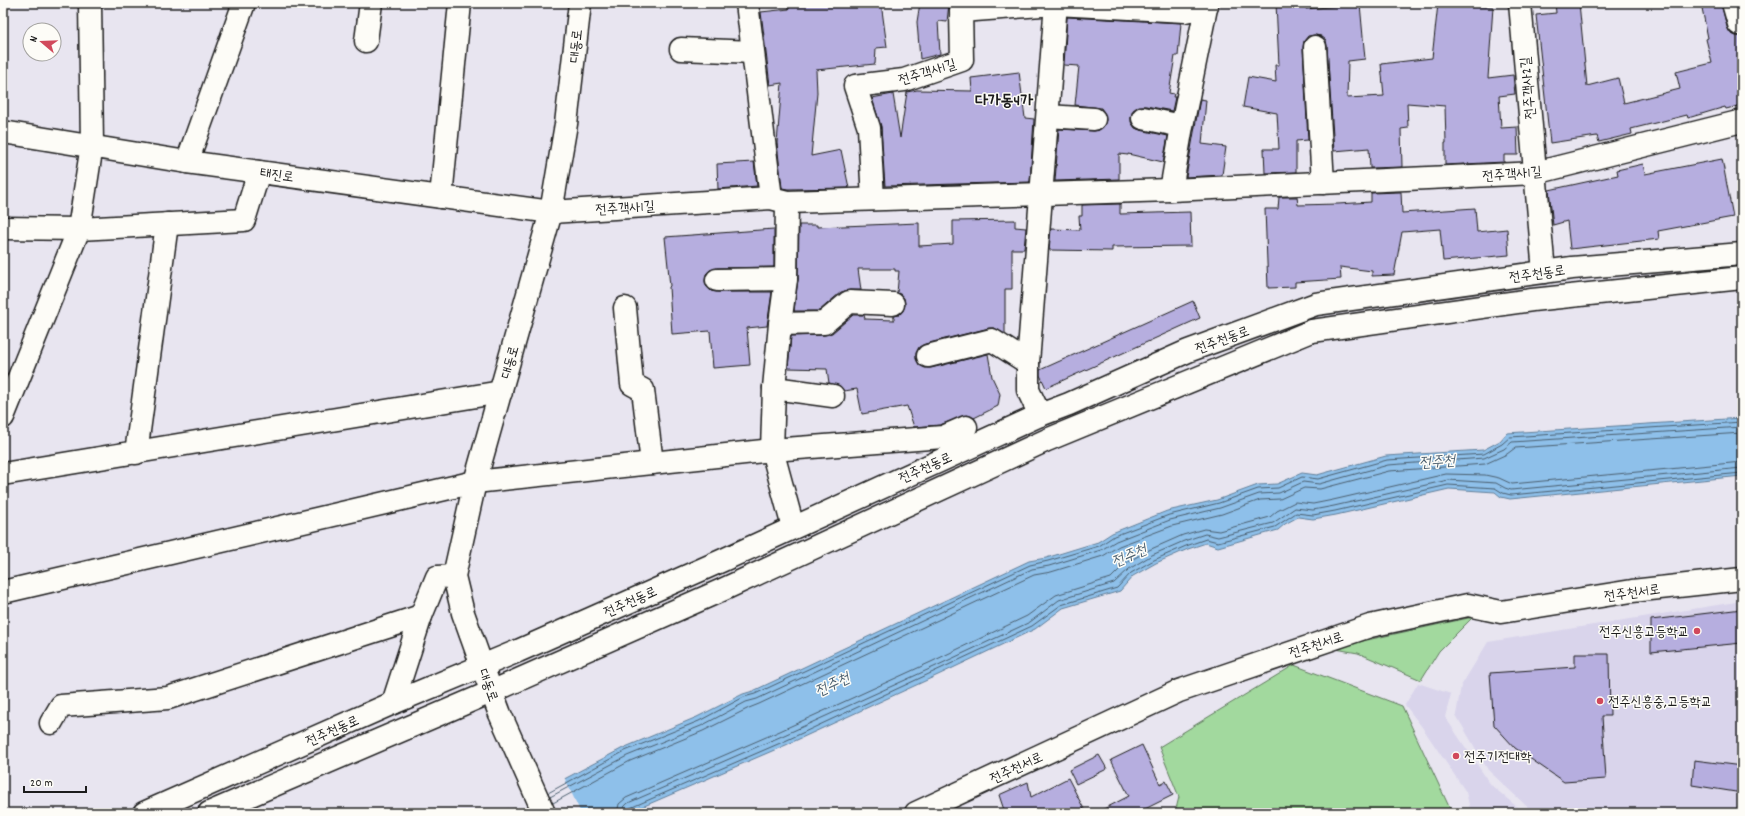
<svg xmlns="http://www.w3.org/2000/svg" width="1745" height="816" font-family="Dekko,'Poor Story',sans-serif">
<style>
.built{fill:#d9d4eb}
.green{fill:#a2d99e;stroke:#5f7a5d}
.water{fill:#8ec0ea;stroke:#607e98}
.pier{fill:#e8e5f0}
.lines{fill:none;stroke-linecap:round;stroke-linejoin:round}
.shore{stroke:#4a5e6e;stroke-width:1}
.building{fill:#b6aedf;stroke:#1c1c1c}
.street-casing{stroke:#1c1c1c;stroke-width:25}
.secondary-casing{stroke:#1c1c1c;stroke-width:25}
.street{stroke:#fdfcf7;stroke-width:22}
.secondary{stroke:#fdfcf7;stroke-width:22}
.poi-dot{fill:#d1495b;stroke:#fdfcf7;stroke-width:1.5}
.labels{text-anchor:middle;stroke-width:3;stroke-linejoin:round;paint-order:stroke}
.street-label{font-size:14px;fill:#1c1c1c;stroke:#fdfcf7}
.poi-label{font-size:14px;fill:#1c1c1c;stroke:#fdfcf7;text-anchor:start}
.water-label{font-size:15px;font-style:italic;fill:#4a5e6e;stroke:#fdfcf7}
.quarter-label{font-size:16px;font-weight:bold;fill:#1c1c1c;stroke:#fdfcf7}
</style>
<rect width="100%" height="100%" fill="#e8e5f0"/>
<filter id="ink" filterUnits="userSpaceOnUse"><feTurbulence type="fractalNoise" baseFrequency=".025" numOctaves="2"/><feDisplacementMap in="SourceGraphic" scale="8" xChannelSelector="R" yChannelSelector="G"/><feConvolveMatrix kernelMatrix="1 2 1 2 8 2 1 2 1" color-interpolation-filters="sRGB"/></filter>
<g filter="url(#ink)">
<g class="built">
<polygon points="1742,601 1742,813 1534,813 1488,770 1456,715 1461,686 1488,642"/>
<polygon points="1418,683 1451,694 1445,717 1491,785 1524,813 1471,813 1466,792 1422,727 1405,705"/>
</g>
<g class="green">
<polygon points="1473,617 1439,651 1421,680 1358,653 1330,648"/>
<polygon points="1294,665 1402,706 1452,813 1175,813 1179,797 1159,747"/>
</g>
<polygon class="water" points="1742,418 1742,476 1510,499 1501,497 1495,492 1449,489 1336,515 1313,519 1298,517 1285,524 1278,530 1218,547 1206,543 1188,549 1156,563 1133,576 1120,591 1063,608 1035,629 938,675 786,745 628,813 500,813 623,748 697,717 743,694 753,691 1029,561 1046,558 1098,542 1112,533 1167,511 1217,500 1258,485 1277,484 1302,473 1317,475 1386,456 1483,450 1500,441 1507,433"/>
<polygon class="pier" points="564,777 581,813 510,813 507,808"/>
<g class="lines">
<g class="shore">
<polyline points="548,793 625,751 699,721 744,697 755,694 1030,565 1048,561 1099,546 1114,536 1169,515 1219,503 1258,489 1278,488 1302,477 1318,479 1387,460 1484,454 1502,444 1510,437 1742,422"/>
<polyline points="550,797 627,756 701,726 746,702 757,699 1032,569 1049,566 1101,550 1116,541 1170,520 1220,508 1259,494 1279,493 1303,482 1319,484 1388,465 1484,458 1504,449 1512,442 1742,427"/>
<polyline points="553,803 630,761 703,731 749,708 759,704 1034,575 1051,572 1103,556 1119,546 1172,526 1222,514 1260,500 1280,499 1304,488 1320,489 1389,471 1485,464 1507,454 1515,448 1742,433"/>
<polyline points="617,813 619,804 626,798 780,731 931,662 1027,616 1056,595 1111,578 1126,563 1149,550 1183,535 1204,529 1219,531 1270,517 1277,511 1295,502 1313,504 1333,500 1446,474 1485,475 1499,478 1512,484 1742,462"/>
<polyline points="623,813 624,807 628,803 782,736 934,667 1030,622 1059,600 1114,583 1129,569 1152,555 1184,541 1205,534 1218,537 1273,523 1295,508 1313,510 1334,506 1448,480 1496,483 1505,488 1511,490 1742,468"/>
<polyline points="628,813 630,808 785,741 1032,626 1061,605 1117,588 1131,573 1154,560 1186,546 1206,539 1218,542 1275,527 1296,513 1313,515 1335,511 1448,485 1495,488 1503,493 1511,495 1742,473"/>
</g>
</g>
<g class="building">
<polygon points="789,3 881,3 887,47 876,48 875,64 816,70 817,93 811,156 841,150 849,188 788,189 782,188 777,143 782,83 770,85 761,12 789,9"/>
<polygon points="920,3 949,3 947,22 938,21 940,54 920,59 917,22"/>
<polygon points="1276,3 1305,3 1306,9 1360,4 1365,59 1348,61 1347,98 1384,96 1381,64 1432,58 1438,4 1493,7 1488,78 1513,75 1515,94 1499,96 1501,128 1517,127 1518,155 1504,155 1504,162 1445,165 1445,143 1446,143 1445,106 1407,103 1408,128 1401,129 1402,167 1370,168 1369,148 1334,151 1327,46 1326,40 1321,36 1314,35 1308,36 1304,41 1303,48 1308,140 1296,141 1296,172 1265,173 1264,149 1279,149 1277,113 1243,107 1248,77 1276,82 1275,65 1279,65"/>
<polygon points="1555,3 1579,3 1587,86 1618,78 1624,103 1680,89 1676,72 1712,63 1706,39 1708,38 1701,3 1721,3 1727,27 1730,33 1736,36 1742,36 1742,105 1726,109 1725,107 1688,118 1687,115 1631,129 1632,134 1599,142 1597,136 1550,143 1536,15 1556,13"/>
<polygon points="1067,17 1181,23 1178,56 1175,56 1169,93 1174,94 1173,97 1175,97 1172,111 1146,106 1139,106 1133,110 1131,116 1131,122 1135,128 1140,130 1168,136 1163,162 1128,154 1128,155 1119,154 1119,179 1055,181 1059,129 1094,131 1099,130 1104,126 1106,120 1105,114 1101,108 1075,105 1079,66 1064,65"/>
<polygon points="1019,72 1025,118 1034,119 1030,182 885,186 881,127 872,98 893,94 900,138 907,92 917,90 972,91 971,78"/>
<polygon points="1200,99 1206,100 1202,144 1226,147 1222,175 1186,177"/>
<polygon points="1722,159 1733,217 1658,231 1659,239 1570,249 1567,221 1553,225 1549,190 1618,175 1617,170 1643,164 1645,174"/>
<polygon points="754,162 757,186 718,189 717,164"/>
<polygon points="1401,192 1402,213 1475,208 1477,232 1507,229 1509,255 1443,261 1440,229 1402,232 1394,275 1372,276 1372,271 1340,267 1341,279 1295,282 1295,287 1268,288 1265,209 1278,209 1279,197 1297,197 1298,205 1338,204 1371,202 1371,193"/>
<polygon points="1120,204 1120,214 1190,212 1191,246 1112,247 1112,251 1049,250 1051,229 1080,230 1079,216 1082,216 1082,205"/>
<polygon points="1015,220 1015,227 1026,228 1024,249 1012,249 1012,289 1005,289 1005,334 994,328 989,328 925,344 919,347 916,353 916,359 919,365 925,368 931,368 988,354 992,377 1000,394 998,406 974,418 967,415 940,425 914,427 907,406 862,414 857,389 844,391 840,386 829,383 827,369 788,368 791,336 825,335 832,333 853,315 864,315 865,319 894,320 894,316 899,315 903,311 905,305 904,298 897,293 899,271 895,271 895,269 858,269 861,290 850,290 841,292 819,311 794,311 798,279 799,225 817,225 817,227 919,223 919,246 953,244 953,221"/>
<polygon points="774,229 774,267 717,268 710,270 706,274 705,281 706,286 711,291 717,292 772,292 767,326 747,328 750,365 713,368 710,331 672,334 669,287 670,286 665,237"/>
<polygon points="1193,301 1200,318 1046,388 1040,375 1040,370"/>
<polygon points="1742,609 1742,643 1651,652 1651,620"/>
<polygon points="1575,654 1609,654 1610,716 1602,716 1606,779 1564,782 1515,748 1494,725 1490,673 1575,667"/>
<polygon points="1142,745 1160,784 1166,781 1173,795 1137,813 1096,813 1129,796 1111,760"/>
<polygon points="1099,755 1107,769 1076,784 1069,770"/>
<polygon points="1694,760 1742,766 1742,793 1692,785"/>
<polygon points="1068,778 1086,813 998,813 1004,810 999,795 1028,782 1031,797"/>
</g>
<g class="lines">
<defs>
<g id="street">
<polyline points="747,3 771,198"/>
<polyline points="1520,3 1544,272"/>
<polyline points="1733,3 1739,24 1742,23"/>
<polyline points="366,41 371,3"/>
<polyline points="1315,47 1323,183"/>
<polyline points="681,49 753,52"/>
<polyline points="1048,116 1094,119"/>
<polyline points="1143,118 1182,126"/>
<polyline points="187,162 244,3"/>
<polyline points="1171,190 1182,126 1207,3"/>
<polyline points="441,197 460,3"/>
<polyline points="873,199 869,128 855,86 904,80 962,60 961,11 1056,4 1185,11 1207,6"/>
<polyline points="787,202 786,279 780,324 774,388 772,450 793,527"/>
<polyline points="551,212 771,198 787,202 1171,190 1535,173 1742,121"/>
<polyline points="3,228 79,229 244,220 259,172"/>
<polyline points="717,280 786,279"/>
<polyline points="625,308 632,384 643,390 652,463"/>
<polyline points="780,324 824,323 849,302 893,304"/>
<polyline points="928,356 992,340 1028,363"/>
<polyline points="774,388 833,396"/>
<polyline points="1040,415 1028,390 1028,363 1056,3"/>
<polyline points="3,417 79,229 92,145 90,3"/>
<polyline points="136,453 167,224"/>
<polyline points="3,474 501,392"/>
<polyline points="3,592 475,482 772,450 943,437 966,427"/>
<polyline points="482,666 500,714 544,813"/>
<polyline points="51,723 61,706 168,698 421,616"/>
<polyline points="916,813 1179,691 1370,626 1468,605 1501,612 1632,591 1742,579"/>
</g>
<g id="secondary">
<polyline points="3,132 187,162 551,212"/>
<polyline points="482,666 463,613 454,576 475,482 551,212 566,124 580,3"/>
<polyline points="393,703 421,616 437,577 454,576"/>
<polyline points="144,813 393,703 518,651 721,561 1040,415 1069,404 1188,351 1316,304 1572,268 1742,254"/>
<polyline points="209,813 491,692 722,590 1047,440 1312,331 1532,300 1742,278"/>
</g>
</defs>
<use href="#street" class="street-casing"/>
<use href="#secondary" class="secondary-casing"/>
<use href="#street" class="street"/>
<use href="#secondary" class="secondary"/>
</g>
</g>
<g class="poi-dot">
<circle cx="1697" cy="631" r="4"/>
<circle cx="1600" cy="701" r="4"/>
<circle cx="1456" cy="756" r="4"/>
</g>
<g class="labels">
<g class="street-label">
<text transform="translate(575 46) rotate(-84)" y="5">대동로</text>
<text transform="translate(927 71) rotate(-17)" y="5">전주객사1길</text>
<text transform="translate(1527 88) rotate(-95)" y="5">전주객사2길</text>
<text transform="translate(1512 173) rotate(-5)" y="5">전주객사1길</text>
<text transform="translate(277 174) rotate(8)" y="5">태진로</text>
<text transform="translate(625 207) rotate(-4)" y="5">전주객사1길</text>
<text transform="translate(1537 273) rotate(-8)" y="5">전주천동로</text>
<text transform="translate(1222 339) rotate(-20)" y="5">전주천동로</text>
<text transform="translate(509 362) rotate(-74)" y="5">대동로</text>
<text transform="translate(925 467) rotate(-24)" y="5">전주천동로</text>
<text transform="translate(1632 592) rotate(-8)" y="5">전주천서로</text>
<text transform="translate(630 601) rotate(-24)" y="5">전주천동로</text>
<text transform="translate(1316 644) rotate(-18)" y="5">전주천서로</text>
<text transform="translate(489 685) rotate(70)" y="5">대동로</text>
<text transform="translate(332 730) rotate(-24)" y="5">전주천동로</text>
<text transform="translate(1016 767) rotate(-25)" y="5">전주천서로</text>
</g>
<g class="poi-label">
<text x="1689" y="636" text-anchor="end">전주신흥고등학교</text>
<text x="1608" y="706">전주신흥중,고등학교</text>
<text x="1464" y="761">전주기전대학</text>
</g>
<g class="water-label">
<text transform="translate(1437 461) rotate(-4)" y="5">전주천</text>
<text transform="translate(1129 555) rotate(-23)" y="5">전주천</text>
<text transform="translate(832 684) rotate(-25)" y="5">전주천</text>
</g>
<g class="quarter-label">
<text x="1004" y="105">다가동4가</text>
</g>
</g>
<rect width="1745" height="816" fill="none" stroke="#fdfcf7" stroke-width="16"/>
<rect x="8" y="8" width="1729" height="800" fill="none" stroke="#1c1c1c" stroke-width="1.5" filter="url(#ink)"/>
<g transform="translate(42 42) rotate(289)"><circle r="19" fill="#fdfcf7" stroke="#a3a29f"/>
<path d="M0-3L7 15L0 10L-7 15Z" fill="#d1495b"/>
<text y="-6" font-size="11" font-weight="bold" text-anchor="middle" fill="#1c1c1c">N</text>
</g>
<path d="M24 786v6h62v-6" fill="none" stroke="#1c1c1c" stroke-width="2"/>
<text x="30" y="786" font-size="12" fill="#1c1c1c" stroke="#fdfcf7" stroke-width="3" paint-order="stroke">20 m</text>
</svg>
